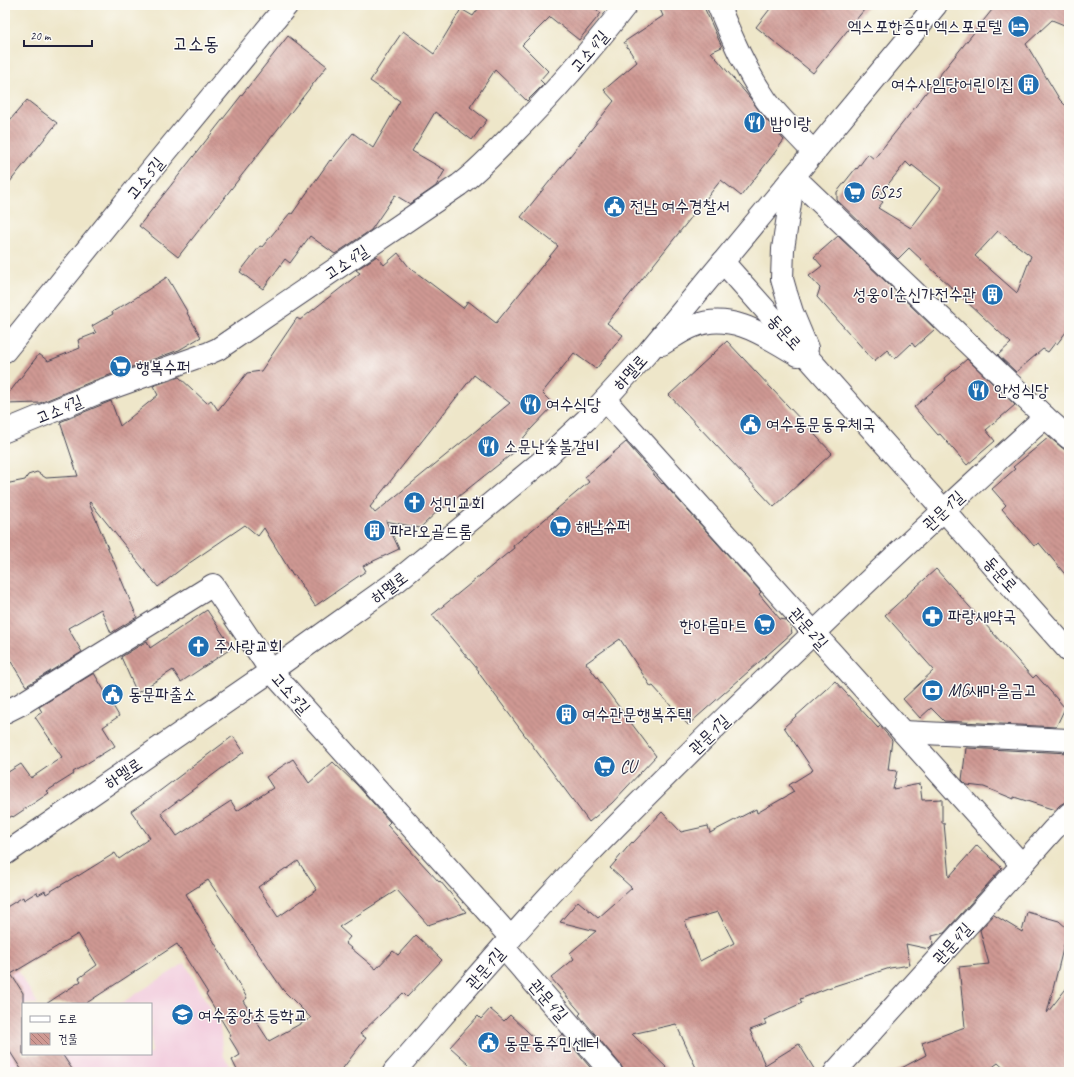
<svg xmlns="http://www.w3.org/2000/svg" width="1074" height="1077" font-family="Caveat,'Poor Story',sans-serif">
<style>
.built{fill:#f3cfdf}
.building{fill:url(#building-back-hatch);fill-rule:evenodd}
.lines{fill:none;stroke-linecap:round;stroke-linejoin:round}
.minor-casing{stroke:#413f50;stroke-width:24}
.minor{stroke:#fff;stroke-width:22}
.labels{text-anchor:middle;stroke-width:3;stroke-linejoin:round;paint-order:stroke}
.poi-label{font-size:17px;fill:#22223b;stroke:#fdfcf7;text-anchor:start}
.street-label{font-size:17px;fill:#22223b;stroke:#fdfcf7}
.quarter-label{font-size:19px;fill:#22223b;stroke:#fdfcf7}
</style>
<defs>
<pattern id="building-back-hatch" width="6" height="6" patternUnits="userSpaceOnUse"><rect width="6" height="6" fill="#cf9993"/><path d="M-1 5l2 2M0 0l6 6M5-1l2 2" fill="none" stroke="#a87c79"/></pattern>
</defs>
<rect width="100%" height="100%" fill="#fdfcf7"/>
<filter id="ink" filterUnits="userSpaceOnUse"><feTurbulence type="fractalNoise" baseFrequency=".025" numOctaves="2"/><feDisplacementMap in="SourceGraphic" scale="8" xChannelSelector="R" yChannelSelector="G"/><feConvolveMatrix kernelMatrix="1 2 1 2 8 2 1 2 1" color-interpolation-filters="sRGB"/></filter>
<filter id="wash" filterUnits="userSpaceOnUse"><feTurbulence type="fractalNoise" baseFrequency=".012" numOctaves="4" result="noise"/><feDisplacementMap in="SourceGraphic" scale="16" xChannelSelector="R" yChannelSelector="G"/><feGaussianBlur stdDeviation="0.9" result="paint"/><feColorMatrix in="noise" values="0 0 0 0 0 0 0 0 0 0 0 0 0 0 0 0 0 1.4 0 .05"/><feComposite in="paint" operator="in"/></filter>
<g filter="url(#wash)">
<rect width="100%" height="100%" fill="#eee6c9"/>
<polygon class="built" points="5,949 38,1004 23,1004 23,1054 151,1054 151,1004 120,1004 185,963 220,1026 223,1055 234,1072 5,1072"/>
<g id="blocks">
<g class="building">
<polygon points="481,5 590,5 601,13 579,40 550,17 522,45 548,71 540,80 544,84 527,101 495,70 470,107 487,120 472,140 435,112 412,151 445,170 436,186 410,204 395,195 371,230 335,254 310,236 290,263 285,259 263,289 240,272 260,246 262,247 290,213 292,214 330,160 331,161 353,133 373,148 400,101 370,81 392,47 403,31 434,54 461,9 473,16"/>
<path d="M670,5H703L722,47L711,52L750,98L762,115L784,140L773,155L741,196L721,180L607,323L623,335L596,369L574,353L542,393L554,405L531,429L520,442L523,445L444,508L443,506L420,528L386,521L399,549L363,566L366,571L315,606L295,575L293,576L264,528L258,536L245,525L185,566L158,587L90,502L89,503L137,617L111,633L101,609L68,628L82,652L26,686L5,652V484L25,480L28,475L37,472L46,478L78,476L60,422L111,401L120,426L158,395L153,386L179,377L207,403L211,400L218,410L247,373L261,371L297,318L300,320L360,273L356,270L377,256L384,265L398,253L409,267L463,308L468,301L496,323L558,246L521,217L614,101L604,90L637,62L624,42L663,16L660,9ZM474,375L510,403L375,513L370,507Z"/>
<polygon points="773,5 868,5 813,73 756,27"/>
<path d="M996,5H1069V27L1052,20L1026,44L1060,100L1069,109V328L1057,344L1055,343L1048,352L1043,349L1016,372L998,355L1011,343L909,248L898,259L837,200V192L856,168L857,169L868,154L874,159L909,115L931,86ZM906,162L911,167L912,165L941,188L911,228L878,208L883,202L877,198ZM998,231L1031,256L1017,293L975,256Z"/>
<polygon points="288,36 327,66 178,257 139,226"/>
<polygon points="27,100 57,123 5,188 5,126"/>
<polygon points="838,236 935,329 915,347 912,343 895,359 887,350 874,361 817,297 820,288 809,276 822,266 814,257"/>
<polygon points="167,277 188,313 187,313 201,337 179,350 93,381 40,403 5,404 5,398 39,354 48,361 80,348 78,340 96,333 92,326 113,314 112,312 134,299"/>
<polygon points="727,341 832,453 774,507 669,395"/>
<polygon points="967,359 1015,405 986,430 995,441 967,465 940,434 938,435 914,407 946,380 945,378"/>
<polygon points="1049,437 1061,447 1065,450 1069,454 1069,579 1039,543 1034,546 1002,509 1006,505 992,489 1015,469 1013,467"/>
<polygon points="626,442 662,484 663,483 761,592 759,594 780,619 786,620 790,626 792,633 688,725 653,686 651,687 620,639 586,663 656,756 612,803 589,822 478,672 479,671 432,615 514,548 513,546 589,482 585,477"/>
<polygon points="936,569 1033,678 1036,675 1065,708 1056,727 944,721 931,708 920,718 903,699 934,670 885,615"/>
<polygon points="207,610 232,648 181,682 173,670 137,693 121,657 147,641 150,648"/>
<polygon points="94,673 119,716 103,727 115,746 73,772 74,774 47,791 49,793 13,817 12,816 5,820 5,774 21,764 31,778 62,757 35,717 42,712 39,707"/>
<path d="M835,681L878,728L880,726L892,740L888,770L897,771L893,789L920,784L922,800L942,799V823H944L949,877L977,845L1002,868L944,933L932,936L933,945L929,949L906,944L910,965L890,968L828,988L800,999L802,1003L764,1020L766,1024L750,1030L765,1065L799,1044L816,1072H698L676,1024L632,1034L671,1072H623V1069L620,1064L579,1015L581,1013L551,978L574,959L570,953L596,931L560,922L578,901L598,918L632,888L610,868L632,842L633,843L662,812L681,832L708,826L710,833L756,809L757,813L794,792L789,785L813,770L784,727ZM718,912L734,943L700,961L685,921Z"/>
<path d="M233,736L244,752L161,813L177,836L231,801L237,811L273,788L266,777L293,759L309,783L333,762L357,785L390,822L387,825L439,882L440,881L466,912L428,925L397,890L339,927L350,937L345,943L376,969L393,951L398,955L416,935L442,960L407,997L403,993L360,1034L366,1038L340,1072H238L232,1060L240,1055L229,1037L231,1036L206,994L208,993L177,944L85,1004H46L81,981L79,978L97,965L78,934L11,974L23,993V1054H62L74,1072H23L5,1044V908L23,897L24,900L37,892L38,895L45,891L46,894L78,875V876L115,853L119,859L150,838L131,811L153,796ZM298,861L317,890L278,917L258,887L286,868L287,869ZM208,880L283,990L311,1018L269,1041L243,1001L247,998L186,894Z"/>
<polygon points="966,748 1069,753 1069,802 1065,802 1060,805 1055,810 1014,797 1014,799 984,787 967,785 962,780"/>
<polygon points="1027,912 1059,921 1068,929 1047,1013 1069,985 1069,1072 1008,1072 998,1063 986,1072 894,1072 926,1055 922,1043 965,1027 959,967 989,964 980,930 994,915 1022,932"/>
<polygon points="490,1009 504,1021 510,1015 544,1047 545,1046 548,1048 562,1034 594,1072 478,1072 450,1047 478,1016 481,1019"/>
</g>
</g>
</g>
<g filter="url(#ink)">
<use href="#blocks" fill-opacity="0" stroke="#413f50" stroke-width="1"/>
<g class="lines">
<defs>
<g id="minor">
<path d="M718,5C732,38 746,71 766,100C779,118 799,136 814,153"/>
<polyline points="794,177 1045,417 1069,438"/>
<polyline points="794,177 783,249 782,279 786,293 792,312 807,348"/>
<polyline points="723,262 1069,651"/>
<path d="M662,344C672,338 683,330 694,326C732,311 767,337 798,355"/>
<polyline points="5,351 156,164 287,5"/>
<polyline points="605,400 1022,865"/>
<path d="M5,431L97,393L209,353L218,349L459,185C479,170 496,151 514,133C554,93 591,50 626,5"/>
<polyline points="5,712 21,704 213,585 271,671 511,938"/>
<polyline points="903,732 1069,740"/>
<polyline points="5,854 271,671 397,581 541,462 587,419 649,351 936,5"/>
<polyline points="503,947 611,1072"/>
<path d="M394,1072C456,1001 517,928 582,861C631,810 680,762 730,713C834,613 938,514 1045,417"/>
<polyline points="835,1072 1022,865 1053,830 1069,814"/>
</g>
</defs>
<use href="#minor" class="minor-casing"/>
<use href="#minor" class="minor"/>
</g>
</g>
<defs>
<symbol id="hotel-disc" viewBox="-11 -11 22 22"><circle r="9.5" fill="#1f6fb2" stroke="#fdfcf7"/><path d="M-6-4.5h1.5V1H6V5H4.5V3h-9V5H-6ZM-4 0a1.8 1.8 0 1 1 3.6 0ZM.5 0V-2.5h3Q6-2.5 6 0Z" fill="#fff"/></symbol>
<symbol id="building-disc" viewBox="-11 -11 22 22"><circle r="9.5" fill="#1f6fb2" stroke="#fdfcf7"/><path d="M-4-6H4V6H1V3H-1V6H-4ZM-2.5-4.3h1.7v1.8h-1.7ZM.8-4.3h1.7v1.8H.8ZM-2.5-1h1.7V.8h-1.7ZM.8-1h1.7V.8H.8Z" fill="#fff"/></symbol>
<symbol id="restaurant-disc" viewBox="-11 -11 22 22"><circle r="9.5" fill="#1f6fb2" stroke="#fdfcf7"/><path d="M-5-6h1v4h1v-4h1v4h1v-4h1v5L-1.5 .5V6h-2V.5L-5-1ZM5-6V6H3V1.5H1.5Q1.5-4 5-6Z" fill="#fff"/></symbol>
<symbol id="supermarket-disc" viewBox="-11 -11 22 22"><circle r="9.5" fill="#1f6fb2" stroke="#fdfcf7"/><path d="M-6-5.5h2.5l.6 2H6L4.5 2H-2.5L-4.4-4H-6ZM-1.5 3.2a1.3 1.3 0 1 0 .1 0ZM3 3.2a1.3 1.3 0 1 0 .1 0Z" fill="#fff"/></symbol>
<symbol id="civic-disc" viewBox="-11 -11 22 22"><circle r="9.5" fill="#1f6fb2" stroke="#fdfcf7"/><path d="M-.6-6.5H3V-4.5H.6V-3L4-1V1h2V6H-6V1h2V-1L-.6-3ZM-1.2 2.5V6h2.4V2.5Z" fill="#fff"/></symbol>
<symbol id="church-disc" viewBox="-11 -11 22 22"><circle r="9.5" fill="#1f6fb2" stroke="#fdfcf7"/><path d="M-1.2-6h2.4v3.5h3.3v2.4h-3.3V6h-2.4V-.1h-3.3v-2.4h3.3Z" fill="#fff"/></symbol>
<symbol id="pharmacy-disc" viewBox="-11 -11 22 22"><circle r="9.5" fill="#1f6fb2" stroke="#fdfcf7"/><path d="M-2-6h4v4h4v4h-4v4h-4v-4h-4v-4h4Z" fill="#fff"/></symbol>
<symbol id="bank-disc" viewBox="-11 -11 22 22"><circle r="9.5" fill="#1f6fb2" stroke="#fdfcf7"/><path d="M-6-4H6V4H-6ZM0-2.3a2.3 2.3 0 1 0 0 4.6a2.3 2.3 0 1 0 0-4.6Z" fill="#fff"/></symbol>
<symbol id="school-disc" viewBox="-11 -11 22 22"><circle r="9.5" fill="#1f6fb2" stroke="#fdfcf7"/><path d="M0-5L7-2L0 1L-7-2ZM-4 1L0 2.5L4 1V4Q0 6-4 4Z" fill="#fff"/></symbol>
</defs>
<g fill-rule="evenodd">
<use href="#hotel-disc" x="1006" y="14" width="25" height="25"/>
<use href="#building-disc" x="1016" y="72" width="25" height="25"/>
<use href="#restaurant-disc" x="742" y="110" width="25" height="25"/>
<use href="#supermarket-disc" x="842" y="180" width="25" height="25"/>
<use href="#civic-disc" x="602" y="194" width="25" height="25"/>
<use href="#building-disc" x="980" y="282" width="25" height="25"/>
<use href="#supermarket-disc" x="108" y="354" width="25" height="25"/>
<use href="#restaurant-disc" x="966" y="378" width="25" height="25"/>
<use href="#restaurant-disc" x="518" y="392" width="25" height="25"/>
<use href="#civic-disc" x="738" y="412" width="25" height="25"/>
<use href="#restaurant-disc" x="476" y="434" width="25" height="25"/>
<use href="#church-disc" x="402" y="490" width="25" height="25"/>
<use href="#supermarket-disc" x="548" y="514" width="25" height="25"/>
<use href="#building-disc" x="362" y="518" width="25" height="25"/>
<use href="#pharmacy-disc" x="920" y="604" width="25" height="25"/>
<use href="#supermarket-disc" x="752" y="612" width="25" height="25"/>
<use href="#church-disc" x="186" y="634" width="25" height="25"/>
<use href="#bank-disc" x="920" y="678" width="25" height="25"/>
<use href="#civic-disc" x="100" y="682" width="25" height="25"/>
<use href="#building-disc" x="554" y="702" width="25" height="25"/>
<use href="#supermarket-disc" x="592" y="754" width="25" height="25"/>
<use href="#school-disc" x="170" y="1002" width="25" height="25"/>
<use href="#civic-disc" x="476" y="1030" width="25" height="25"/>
</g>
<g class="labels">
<g class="poi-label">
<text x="1002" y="32" text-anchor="end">엑스포한증막 엑스포모텔</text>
<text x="1014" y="90" text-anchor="end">여수사임당어린이집</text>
<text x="770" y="129">밥이랑</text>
<text x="870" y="198">GS25</text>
<text x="630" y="212">전남 여수경찰서</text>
<text x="976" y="300" text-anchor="end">성웅이순신가전수관</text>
<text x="136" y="373">행복수퍼</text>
<text x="994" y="396">안성식당</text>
<text x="546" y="410">여수식당</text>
<text x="766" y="430">여수동문동우체국</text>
<text x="504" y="452">소문난숯불갈비</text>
<text x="430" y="509">성민교회</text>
<text x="576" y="532">해남슈퍼</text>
<text x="390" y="537">파라오골드룸</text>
<text x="948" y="622">파랑새약국</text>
<text x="748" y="631" text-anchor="end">한아름마트</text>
<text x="214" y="652">주사랑교회</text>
<text x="948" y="696">MG새마을금고</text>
<text x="128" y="700">동문파출소</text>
<text x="582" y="720">여수관문행복주택</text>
<text x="620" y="772">CU</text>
<text x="198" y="1021">여수중앙초등학교</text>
<text x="504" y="1049">동문동주민센터</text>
</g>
<g class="street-label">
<text transform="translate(589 51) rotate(-50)" y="6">고소4길</text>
<text transform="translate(145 178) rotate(-51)" y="6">고소5길</text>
<text transform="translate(346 262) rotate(-34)" y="6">고소4길</text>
<text transform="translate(785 332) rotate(48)" y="6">동문로</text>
<text transform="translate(630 372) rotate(-48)" y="6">하멜로</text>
<text transform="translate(59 409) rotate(-23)" y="6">고소4길</text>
<text transform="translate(943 510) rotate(-43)" y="6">관문1길</text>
<text transform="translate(1001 574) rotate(48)" y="6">동문로</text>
<text transform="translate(389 587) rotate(-37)" y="6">하멜로</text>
<text transform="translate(809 628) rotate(48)" y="6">관문2길</text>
<text transform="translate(291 693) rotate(48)" y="6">고소3길</text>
<text transform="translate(709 734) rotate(-44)" y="6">관문1길</text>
<text transform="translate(123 773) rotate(-34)" y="6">하멜로</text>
<text transform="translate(952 943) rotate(-48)" y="6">관문4길</text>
<text transform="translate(485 968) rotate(-49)" y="6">관문1길</text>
<text transform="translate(549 1000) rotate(49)" y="6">관문4길</text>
</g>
<g class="quarter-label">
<text x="196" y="50">고소동</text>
</g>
</g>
<rect width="1074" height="1077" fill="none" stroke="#fdfcf7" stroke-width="20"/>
<rect x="22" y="1003" width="130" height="52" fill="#fdfcf7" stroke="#a5a5ac"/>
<rect x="30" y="1016" width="20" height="6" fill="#ffffff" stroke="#a5a5ac"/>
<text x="58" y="1023" font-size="12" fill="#22223b">도로</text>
<rect x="30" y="1033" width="20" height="12" fill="url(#building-back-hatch)" stroke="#a5a5ac"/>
<text x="58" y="1043" font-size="12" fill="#22223b">건물</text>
<path d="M24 40v6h68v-6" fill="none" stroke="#22223b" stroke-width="2"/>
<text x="30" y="40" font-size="12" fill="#22223b" stroke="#fdfcf7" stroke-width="3" paint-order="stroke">20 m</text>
</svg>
